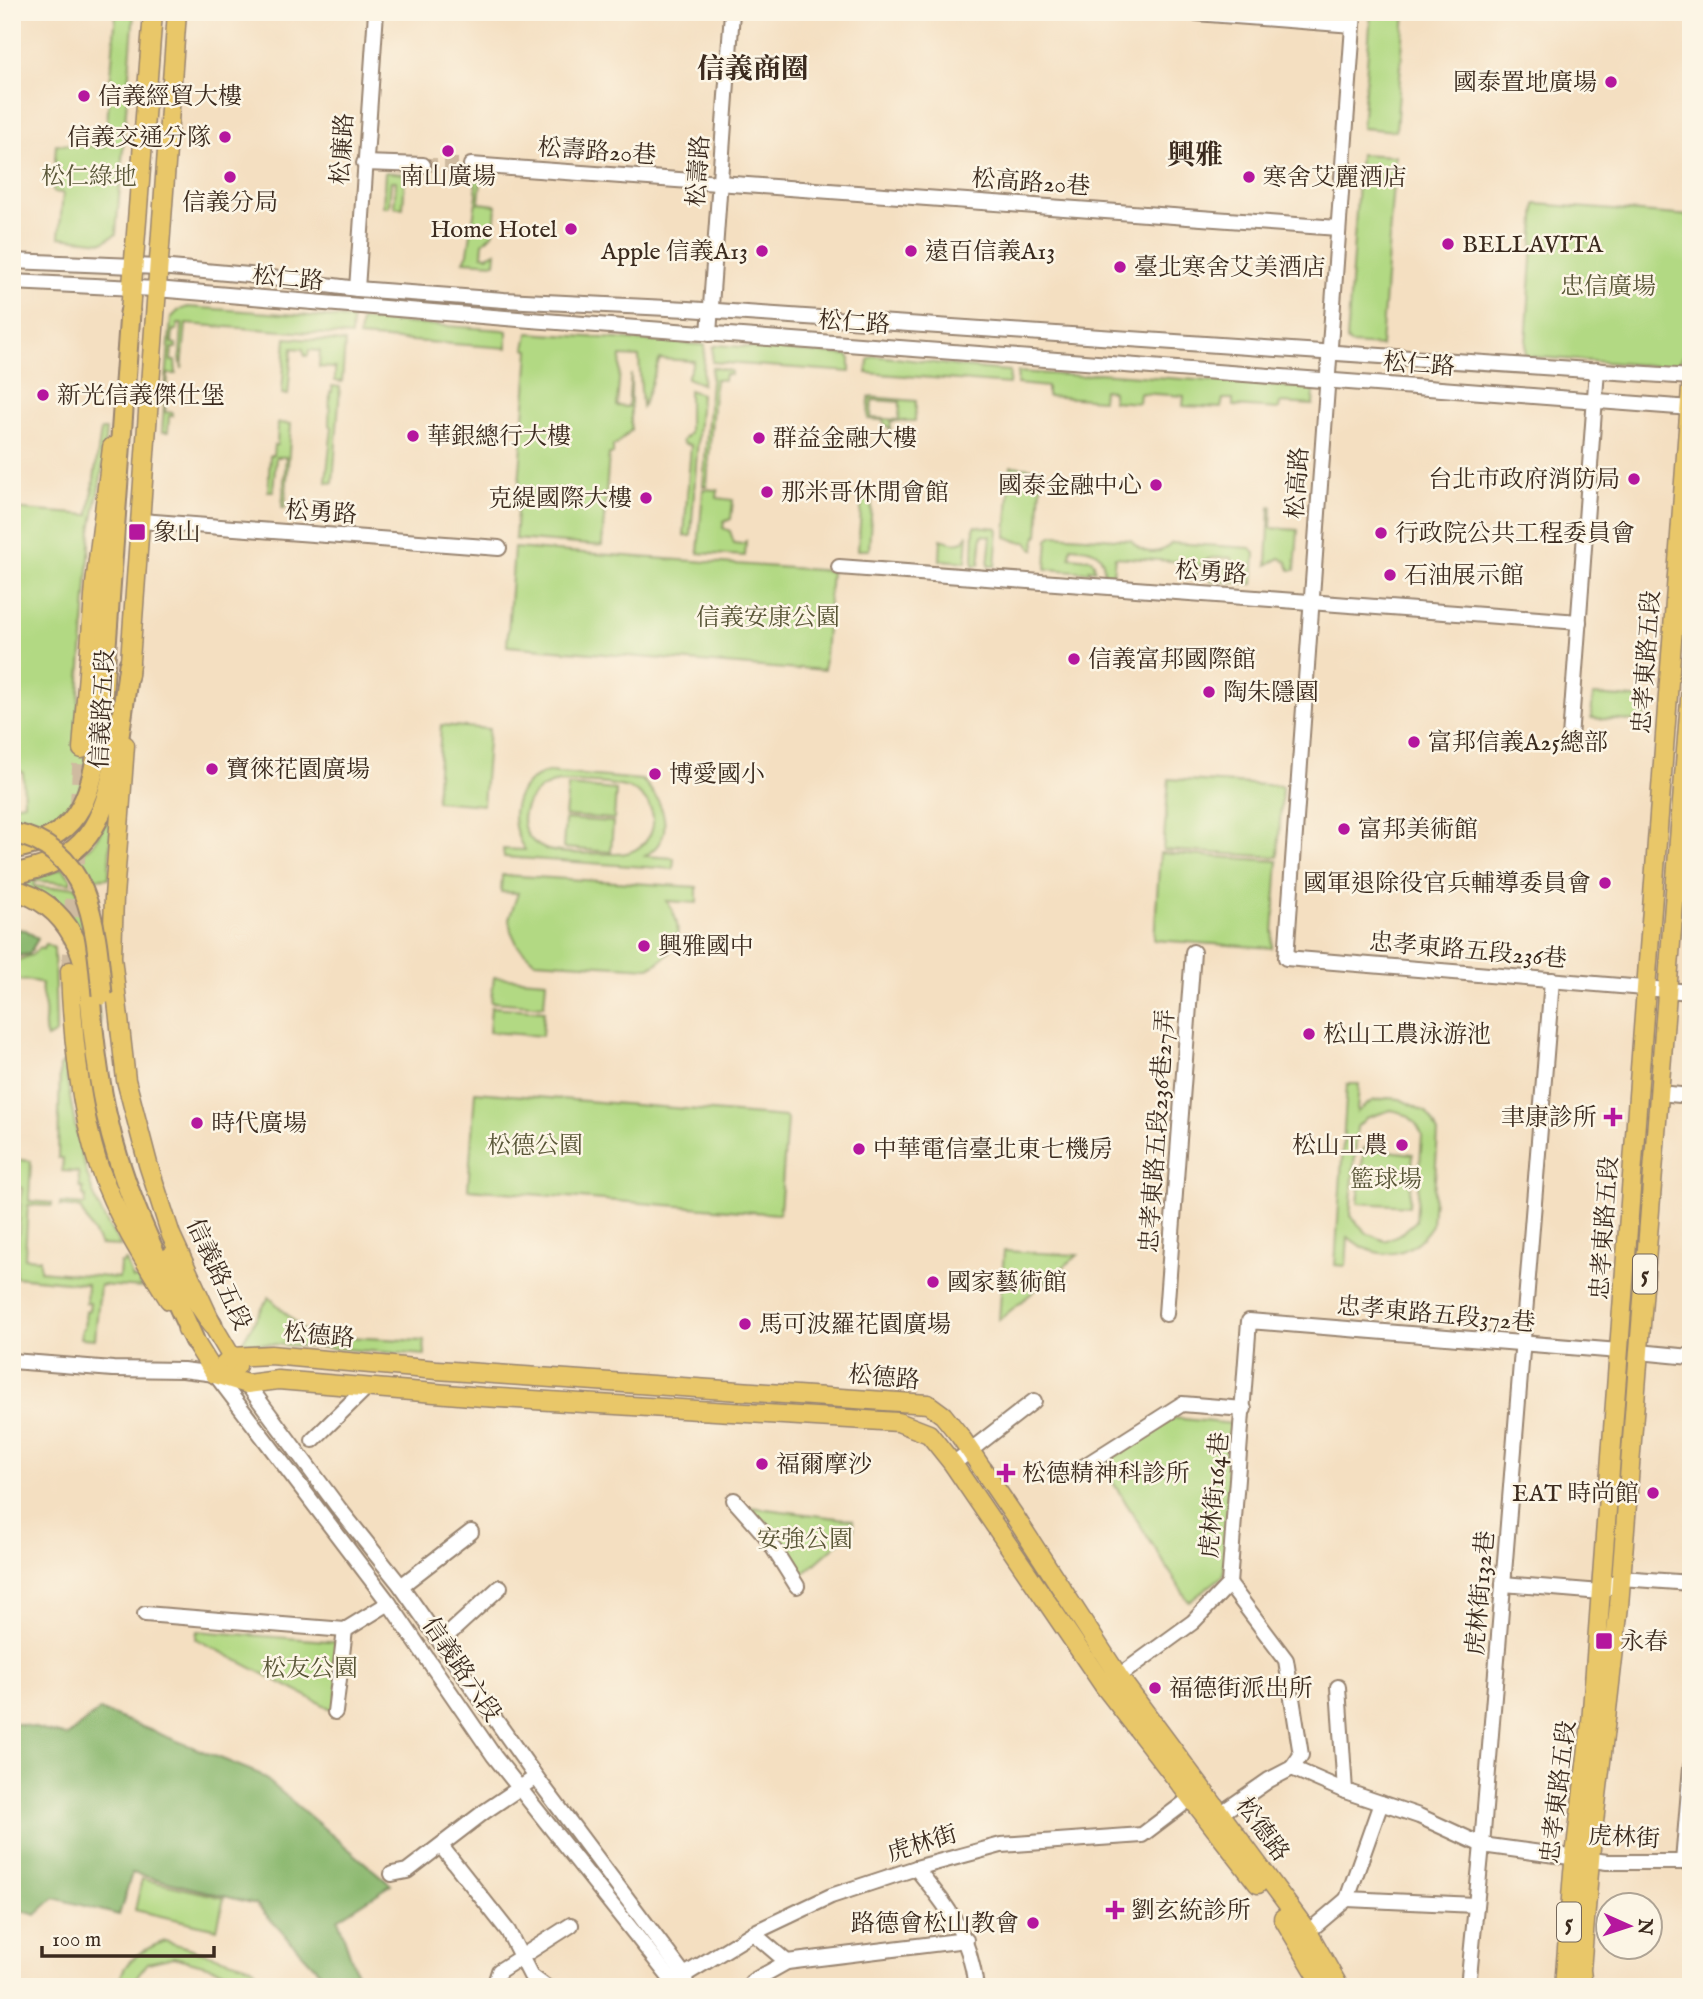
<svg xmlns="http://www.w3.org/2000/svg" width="1703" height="1999" font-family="'IM FELL English','Noto Serif TC',serif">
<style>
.green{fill:#b2d983;stroke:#768250;stroke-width:2;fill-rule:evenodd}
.forest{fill:#8db971;stroke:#647248;stroke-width:2}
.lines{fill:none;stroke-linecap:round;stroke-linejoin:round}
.minor-tunnel{stroke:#cfbba0;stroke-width:14;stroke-dasharray:14 7;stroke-linecap:butt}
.major-tunnel{stroke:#cfbba0;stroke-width:18;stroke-dasharray:18 9;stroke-linecap:butt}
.minor-casing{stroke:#988470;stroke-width:18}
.major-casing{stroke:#988470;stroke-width:21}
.highway-casing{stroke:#988470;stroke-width:23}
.minor{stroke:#fff;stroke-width:14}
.major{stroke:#e9c769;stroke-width:18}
.highway{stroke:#e9c769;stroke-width:19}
.highway-bridge-casing{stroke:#988470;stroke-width:23;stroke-linecap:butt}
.highway-bridge{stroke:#e9c769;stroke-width:19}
.poi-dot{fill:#b5179e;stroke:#fcf5e5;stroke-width:2.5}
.labels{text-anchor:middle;stroke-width:5;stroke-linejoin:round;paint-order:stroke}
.shield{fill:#fcf5e5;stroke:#75675a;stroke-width:2}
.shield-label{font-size:23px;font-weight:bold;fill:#3b2a1e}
.poi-label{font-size:24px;fill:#3b2a1e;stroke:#fcf5e5;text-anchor:start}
.street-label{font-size:24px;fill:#3b2a1e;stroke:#fcf5e5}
.park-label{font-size:24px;fill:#595637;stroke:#fcf5e5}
.quarter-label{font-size:28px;font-weight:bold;fill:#3b2a1e;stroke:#fcf5e5}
</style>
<rect width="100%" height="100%" fill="#fcf5e5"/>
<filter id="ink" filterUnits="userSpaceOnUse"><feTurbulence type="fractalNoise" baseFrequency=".0143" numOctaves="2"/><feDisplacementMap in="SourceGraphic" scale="14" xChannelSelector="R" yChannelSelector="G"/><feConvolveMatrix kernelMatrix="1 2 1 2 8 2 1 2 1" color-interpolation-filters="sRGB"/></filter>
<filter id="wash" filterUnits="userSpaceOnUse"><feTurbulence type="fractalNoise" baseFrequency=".00686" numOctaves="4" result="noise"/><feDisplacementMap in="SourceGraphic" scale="28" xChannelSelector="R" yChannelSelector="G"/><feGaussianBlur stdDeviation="1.57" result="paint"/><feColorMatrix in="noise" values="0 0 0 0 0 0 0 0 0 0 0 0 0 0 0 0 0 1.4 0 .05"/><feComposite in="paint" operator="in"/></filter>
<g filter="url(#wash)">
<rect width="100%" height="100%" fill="#f4dfc1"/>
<g class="green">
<polygon points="116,12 134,12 116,234 103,242 59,237 63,193 53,192 56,144 105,147"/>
<polygon points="1371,12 1405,12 1396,131 1362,128"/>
<polygon points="1360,154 1395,156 1381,346 1351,344 1347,340"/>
<polygon points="385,172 405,174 403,208 394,207 396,181 391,181 389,207 383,207"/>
<polygon points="474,179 481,180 479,203 496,205 494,232 483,243 482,255 488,256 496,252 495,263 464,261 468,253 477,194"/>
<polygon points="1536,204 1691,216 1691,290 1685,353 1678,364 1670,367 1525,356"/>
<polygon points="188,307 352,319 351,336 186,324 182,369 180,357 182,324 178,324 177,330 173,330 172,343 176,344 176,348 172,348 171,361 175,361 176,374 168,374 165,412 173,413 173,416 169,416 168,432 162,432 171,318 179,310"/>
<polygon points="361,320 503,330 507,331 507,348 359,337"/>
<path d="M528,333L705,345L702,384L687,378L694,361L660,359C652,376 651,389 642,407L639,357L621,356L617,406L628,407L631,374V430L616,445H613V454H609L602,546L515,539L529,350L525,349Z"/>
<polygon points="286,338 345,342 342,382 335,381 335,368 319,367 320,351 309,350 308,356 305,356 303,349 292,348 288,395 282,394"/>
<polygon points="718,345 847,355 850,359 850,372 712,362 713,347"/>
<path d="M874,356C920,360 963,368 1010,371L1009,384L867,373L868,360Z"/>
<polygon points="712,367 731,371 731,375 725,374 724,380 715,379 707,486 703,486"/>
<polygon points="1018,372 1082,376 1098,373 1310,388 1314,392 1313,405 1280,403 1279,409 1233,406 1233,399 1223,399 1221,408 1183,406 1184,396 1140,393 1139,403 1113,401 1113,391 1103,390 1102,400 1047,396 1047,387 1017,384"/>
<polygon points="332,386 340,387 333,483 326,482 332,427 329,424 330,392 332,392"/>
<polygon points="689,390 701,394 691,536 684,536 691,445 684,444 682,441 689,433"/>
<path d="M869,397L916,401L915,421H891L890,430L882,420L868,419ZM872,400L900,402L899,420L871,418Z"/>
<polygon points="278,423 291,424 285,508 282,508 286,457 276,457 273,491 268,491 270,455 273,455 274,445 277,445"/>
<path d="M101,430H106L102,471L91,530L75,748L90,750C82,791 75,816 34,835L12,825V805L24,803L23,773L12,765V509L89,515Z"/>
<polygon points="1011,466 1042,469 1038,535 1036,535 1035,549 1032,549 1027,542 1019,542 1006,537"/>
<polygon points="703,489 718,490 717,498 733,500 731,519 724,522 723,528 730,531 734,543 742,544 746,541 745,556 698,553"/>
<polygon points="862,498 872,499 869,550 858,550"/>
<polygon points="1270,506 1272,506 1271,528 1298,530 1295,570 1290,570 1287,562 1280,558 1267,565"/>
<polygon points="974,526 998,528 995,566 988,566 991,536 982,535 979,565 973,565"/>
<polygon points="968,534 966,562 940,560 941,539 955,543 964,541"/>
<path d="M1053,535L1131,540C1142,555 1159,556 1172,543L1251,548L1255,553L1253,584L1211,581V578L1206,577L1210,568H1232V558C1212,557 1198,555 1196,580L1186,579V562L1115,557L1113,574L1104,573C1105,550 1090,548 1071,547L1070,557L1091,559L1094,563L1095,570L1089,569V572L1046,569L1048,539Z"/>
<polygon points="514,548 831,571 824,670 799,668 798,670 507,646"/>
<polygon points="1593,695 1646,699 1644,722 1591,718"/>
<polygon points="441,725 489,729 483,805 436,801"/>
<path d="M548,772L642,780C665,803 677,836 645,856L674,858L673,869L504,857L503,849L525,850C505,821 512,783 548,772ZM559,782C578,783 623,781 638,793C668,816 650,856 614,854C598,853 558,855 545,849C507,832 523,788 559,782Z"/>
<polygon points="1169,779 1282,786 1278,857 1163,850"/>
<polygon points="568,786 616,790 614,819 565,816"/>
<polygon points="111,814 109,878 84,879 72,862 93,844"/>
<polygon points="565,819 613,822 611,852 563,848"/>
<polygon points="1160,853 1278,861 1272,948 1154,940"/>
<path d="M63,868L73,882L69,883L35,881L34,886L51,888L76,886C97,935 96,992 102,1044C106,1087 116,1129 128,1170L107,1091L89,966L80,938L74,927L57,906L42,895L25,887L22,883Z"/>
<path d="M502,875L697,887V903L667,901C686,930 679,952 649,968L534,961L518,946L511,931L509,919L518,893L501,892Z"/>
<path d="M46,944L54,948L56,1033L47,1038C42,1027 47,1019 45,1008C44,999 40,994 42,984C32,978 22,983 12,978V968L18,960L32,955L39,948L43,949Z"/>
<polygon points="494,977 546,981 544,1006 491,1002"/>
<polygon points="491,1007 544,1011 542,1036 489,1032"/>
<path d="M64,1061C72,1109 79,1158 97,1203C103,1219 113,1232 121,1246L100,1245L80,1208L60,1206V1203L85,1205L86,1197L83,1196V1188H80L78,1172L62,1171L63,1158H58L60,1066Z"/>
<path d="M1347,1084H1359L1357,1112L1372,1101L1388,1098L1400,1099L1426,1112L1433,1122L1438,1133L1432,1225C1410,1259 1378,1262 1348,1237L1346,1266L1335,1265ZM1391,1110C1407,1113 1416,1120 1422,1135L1416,1221L1402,1233L1385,1241L1368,1234L1350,1216L1357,1127L1366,1118Z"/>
<polygon points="475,1092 785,1117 787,1119 780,1212 778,1214 468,1189"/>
<polygon points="1364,1148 1413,1154 1409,1206 1358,1203"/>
<polygon points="12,1159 31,1161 29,1201 52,1203 52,1206 28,1205 25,1258 40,1259 40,1271 119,1278 120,1264 126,1261 133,1279 138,1279 142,1288 100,1285 95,1339 81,1338 82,1329 84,1328 86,1311 89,1310 90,1303 86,1303 87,1284 15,1277 22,1188 12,1187"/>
<polygon points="1004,1251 1078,1255 999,1320"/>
<polygon points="269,1297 308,1335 424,1341 425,1355 242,1342"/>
<polygon points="1173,1418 1233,1424 1224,1575 1189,1602 1102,1465"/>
<polygon points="750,1507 853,1520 854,1529 799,1578 749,1512"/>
<polygon points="197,1631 341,1642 335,1711 196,1639"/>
<polygon points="142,1879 224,1898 217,1929 135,1910"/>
<path d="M165,1941L253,1967L268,1987H253L243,1976L174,1957L148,1963L137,1977L134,1987H120C118,1962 146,1948 165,1941Z"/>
</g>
<g class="forest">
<polygon points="16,929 26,930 38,939 29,954 18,956 12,962 12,930"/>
<polygon points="100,1710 260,1774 391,1885 338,1919 361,1987 330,1987 329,1982 256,1904 132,1873 119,1915 54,1898 36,1915 12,1908 12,1722 67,1736"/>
</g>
</g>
<g filter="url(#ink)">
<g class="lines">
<polyline class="minor-tunnel" points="423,165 471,165"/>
<polyline class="major-tunnel" points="70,971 82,749"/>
<defs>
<g id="minor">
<polyline points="1183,12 1353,25"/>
<polyline points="1354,12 1286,958 1691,992"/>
<polyline points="364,163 423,165"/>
<polyline points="471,165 1338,228"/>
<polyline points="12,261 159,267 249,275 357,289 504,300 688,309 1691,377"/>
<polyline points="12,282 156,289 518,319 1691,408"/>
<polyline points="357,289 376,12"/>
<polyline points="709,334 732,12"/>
<polyline points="141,521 499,548"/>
<polyline points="839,567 1579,622"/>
<polyline points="1570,738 1597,370"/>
<polyline points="1675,893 1691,894"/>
<polyline points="1659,1093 1691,1096"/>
<polyline points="1166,1314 1193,952"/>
<polyline points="1639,1352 1691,1357"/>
<polyline points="12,1361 113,1369 183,1370 215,1374 389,1603 494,1756 673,1982 673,1987"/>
<polyline points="247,1384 338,1507 401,1586 536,1777 685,1976 686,1987"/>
<polyline points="313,1440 367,1387"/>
<polyline points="953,1464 1034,1401"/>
<polyline points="1083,1467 1182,1404 1244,1409"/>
<polyline points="734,1500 765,1535 797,1586"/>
<polyline points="1229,1584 1249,1321 1619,1351"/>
<polyline points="1229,1584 1286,1660 1301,1755 1292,1768"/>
<polyline points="1503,1584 1601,1592 1621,1578 1691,1583"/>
<polyline points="401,1586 471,1532"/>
<polyline points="145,1614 345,1630 389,1603"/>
<polyline points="440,1642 500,1587"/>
<polyline points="1112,1681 1193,1622 1229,1584"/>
<polyline points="1338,1687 1345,1791"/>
<polyline points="335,1712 345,1630"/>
<polyline points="1213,1819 1269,1780 1292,1768 1345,1791 1419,1816 1482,1845 1607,1862 1691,1862"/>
<polyline points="441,1846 508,1931 531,1976 546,1987"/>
<polyline points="1683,1862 1691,1766"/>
<path d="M916,1868C949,1909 969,1932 976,1987"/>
<polyline points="392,1874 407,1871 484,1812 536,1777"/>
<polyline points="1347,1899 1475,1905"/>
<polyline points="1308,1932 1347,1899 1381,1803"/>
<polyline points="753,1933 787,1962"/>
<polyline points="678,1979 753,1933 831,1896 916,1868 1001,1845 1142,1835 1199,1792"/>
<polyline points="753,1981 787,1962 966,1940"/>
<polyline points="494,1987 499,1971 571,1925"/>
<polyline points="1468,1987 1482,1845 1552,980"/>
</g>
<g id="major">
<polyline points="129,325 153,12"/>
<polyline points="129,675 177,12"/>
<polyline points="125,745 114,897 112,957 126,1080 148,1164 171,1235 212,1324 237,1366"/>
<polyline points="82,749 95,584 112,447"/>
<path d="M70,971C72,1031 80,1110 99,1167C116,1215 142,1257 169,1300"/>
<polyline points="187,1329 215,1374"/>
<polyline points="215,1374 232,1357 271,1355 437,1370 928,1404 943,1415 960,1436 1015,1517 1119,1677 1308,1932 1339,1987"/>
<polyline points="215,1374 247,1384 278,1380 483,1397 898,1422 929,1434 953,1464 1104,1686 1258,1884"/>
<polyline points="1283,1918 1324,1987"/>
<polyline points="1564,1987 1573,1872 1591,1723 1691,388"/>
<polyline points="1583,1987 1581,1970 1591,1848 1619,1606 1691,687"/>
</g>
<g id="highway">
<path d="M12,849C78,839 89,801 99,743L130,313"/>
<path d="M12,874C87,862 104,824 116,755C121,725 125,695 129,664"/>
<path d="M12,889C40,897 59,911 73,936C89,963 90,998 93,1029C96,1057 100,1085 106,1113C123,1192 161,1266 194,1340"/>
<polyline points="170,1257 178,1274 212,1324"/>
</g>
</defs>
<use href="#minor" class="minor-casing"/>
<use href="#major" class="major-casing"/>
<use href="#highway" class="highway-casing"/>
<use href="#minor" class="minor"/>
<use href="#major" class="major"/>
<use href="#highway" class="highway"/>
<defs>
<path id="highway-bridge" d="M12,833C92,848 96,930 102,995"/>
</defs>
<use href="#highway-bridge" class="highway-bridge-casing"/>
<use href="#highway-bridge" class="highway-bridge"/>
</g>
</g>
<g class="poi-dot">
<circle cx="1611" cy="82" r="7"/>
<circle cx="84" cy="96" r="7"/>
<circle cx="225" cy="137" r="7"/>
<circle cx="448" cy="151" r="7"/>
<circle cx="230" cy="177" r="7"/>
<circle cx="1249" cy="177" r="7"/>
<circle cx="571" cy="229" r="7"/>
<circle cx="1448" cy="244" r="7"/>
<circle cx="762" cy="251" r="7"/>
<circle cx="911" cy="251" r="7"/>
<circle cx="1120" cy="267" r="7"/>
<circle cx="43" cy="395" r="7"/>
<circle cx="413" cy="436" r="7"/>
<circle cx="759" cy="438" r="7"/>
<circle cx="1634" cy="479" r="7"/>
<circle cx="1156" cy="485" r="7"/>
<circle cx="767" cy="492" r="7"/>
<circle cx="646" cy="498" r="7"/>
<rect x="128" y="523" width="18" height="18" rx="3.5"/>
<circle cx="1381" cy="533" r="7"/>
<circle cx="1390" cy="575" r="7"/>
<circle cx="1074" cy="659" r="7"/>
<circle cx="1209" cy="692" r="7"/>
<circle cx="1414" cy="742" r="7"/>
<circle cx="212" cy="769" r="7"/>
<circle cx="655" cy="774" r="7"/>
<circle cx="1344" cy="829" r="7"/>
<circle cx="1605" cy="883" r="7"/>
<circle cx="644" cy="946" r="7"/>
<circle cx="1309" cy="1034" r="7"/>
<path d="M1609.5 1106.5h7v7h7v7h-7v7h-7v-7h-7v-7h7z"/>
<circle cx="197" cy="1123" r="7"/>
<circle cx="1402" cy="1145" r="7"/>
<circle cx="859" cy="1149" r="7"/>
<circle cx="933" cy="1282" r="7"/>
<circle cx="745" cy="1324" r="7"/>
<circle cx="762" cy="1464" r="7"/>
<path d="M1002.5 1462.5h7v7h7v7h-7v7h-7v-7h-7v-7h7z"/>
<circle cx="1653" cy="1493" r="7"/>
<rect x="1595" y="1632" width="18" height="18" rx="3.5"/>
<circle cx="1155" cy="1688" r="7"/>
<path d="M1111.5 1899.5h7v7h7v7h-7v7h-7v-7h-7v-7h7z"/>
<circle cx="1033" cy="1923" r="7"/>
</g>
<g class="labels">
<g class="shield">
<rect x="1633" y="1254.5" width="24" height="39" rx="5"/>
<rect x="1557" y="1902.5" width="24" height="39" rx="5"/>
</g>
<g class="shield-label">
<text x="1645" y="1282">5</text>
<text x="1569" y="1930">5</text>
</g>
<g class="poi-label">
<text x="1597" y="90" text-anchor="end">國泰置地廣場</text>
<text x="98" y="104">信義經貿大樓</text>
<text x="211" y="145" text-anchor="end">信義交通分隊</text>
<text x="448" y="184" text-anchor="middle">南山廣場</text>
<text x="1263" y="185">寒舍艾麗酒店</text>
<text x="230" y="210" text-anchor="middle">信義分局</text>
<text x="557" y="237" text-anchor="end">Home Hotel</text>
<text x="1462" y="252">BELLAVITA</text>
<text x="748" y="259" text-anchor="end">Apple 信義A13</text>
<text x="925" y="259">遠百信義A13</text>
<text x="1134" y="275">臺北寒舍艾美酒店</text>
<text x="57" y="403">新光信義傑仕堡</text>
<text x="427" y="444">華銀總行大樓</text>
<text x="773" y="446">群益金融大樓</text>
<text x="1620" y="487" text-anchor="end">台北市政府消防局</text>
<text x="1142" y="493" text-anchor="end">國泰金融中心</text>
<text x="781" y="500">那米哥休閒會館</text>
<text x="632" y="506" text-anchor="end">克緹國際大樓</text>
<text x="153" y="540">象山</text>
<text x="1395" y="541">行政院公共工程委員會</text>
<text x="1404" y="583">石油展示館</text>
<text x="1088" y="667">信義富邦國際館</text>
<text x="1223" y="700">陶朱隱園</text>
<text x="1428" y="750">富邦信義A25總部</text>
<text x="226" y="777">寶徠花園廣場</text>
<text x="669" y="782">博愛國小</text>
<text x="1358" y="837">富邦美術館</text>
<text x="1591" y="891" text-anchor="end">國軍退除役官兵輔導委員會</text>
<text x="658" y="954">興雅國中</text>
<text x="1323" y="1042">松山工農泳游池</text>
<text x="1597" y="1125" text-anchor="end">聿康診所</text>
<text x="211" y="1131">時代廣場</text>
<text x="1388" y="1153" text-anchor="end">松山工農</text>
<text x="873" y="1157">中華電信臺北東七機房</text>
<text x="947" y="1290">國家藝術館</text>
<text x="759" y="1332">馬可波羅花園廣場</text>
<text x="776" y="1472">福爾摩沙</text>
<text x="1022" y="1481">松德精神科診所</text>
<text x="1639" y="1501" text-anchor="end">EAT 時尚館</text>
<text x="1620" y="1649">永春</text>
<text x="1169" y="1696">福德街派出所</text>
<text x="1131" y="1918">劉玄統診所</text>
<text x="1019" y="1931" text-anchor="end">路德會松山教會</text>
</g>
<g class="street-label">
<text transform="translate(342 149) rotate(-86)" y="8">松廉路</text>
<text transform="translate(597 151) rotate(4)" y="8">松壽路20巷</text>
<text transform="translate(698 171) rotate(-86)" y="8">松壽路</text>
<text transform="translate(1031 182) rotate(4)" y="8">松高路20巷</text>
<text transform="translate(288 278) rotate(5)" y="8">松仁路</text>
<text transform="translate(854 322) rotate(4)" y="8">松仁路</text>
<text transform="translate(1419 364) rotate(4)" y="8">松仁路</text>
<text transform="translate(1297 483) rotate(-86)" y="8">松高路</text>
<text transform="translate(321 512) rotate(4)" y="8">松勇路</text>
<text transform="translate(1211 572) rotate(4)" y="8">松勇路</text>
<text transform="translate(1646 662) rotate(-86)" y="8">忠孝東路五段</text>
<text transform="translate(102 709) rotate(-87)" y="8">信義路五段</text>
<text transform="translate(1468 950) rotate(5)" y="8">忠孝東路五段236巷</text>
<text transform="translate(1157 1131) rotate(-86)" y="8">忠孝東路五段236巷27弄</text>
<text transform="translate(1604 1228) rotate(-86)" y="8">忠孝東路五段</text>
<text transform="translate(219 1274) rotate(65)" y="8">信義路五段</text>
<text transform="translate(1436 1314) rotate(5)" y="8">忠孝東路五段372巷</text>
<text transform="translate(319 1335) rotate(5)" y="8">松德路</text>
<text transform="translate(884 1377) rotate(5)" y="8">松德路</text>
<text transform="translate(1214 1495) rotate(-85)" y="8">虎林街164巷</text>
<text transform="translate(1480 1593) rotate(-85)" y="8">虎林街132巷</text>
<text transform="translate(462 1669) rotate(56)" y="8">信義路六段</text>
<text transform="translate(1558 1792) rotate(-83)" y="8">忠孝東路五段</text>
<text transform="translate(1263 1829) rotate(54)" y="8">松德路</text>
<text transform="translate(1624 1837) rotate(3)" y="8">虎林街</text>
<text transform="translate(922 1843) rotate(-17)" y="8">虎林街</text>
</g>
<g class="park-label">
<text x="89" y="184">松仁綠地</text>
<text x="1608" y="294">忠信廣場</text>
<text x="768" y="625">信義安康公園</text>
<text x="535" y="1153">松德公園</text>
<text x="1386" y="1187">籃球場</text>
<text x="805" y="1547">安強公園</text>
<text x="310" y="1676">松友公園</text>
</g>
<g class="quarter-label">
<text x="753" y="78">信義商圈</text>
<text x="1195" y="164">興雅</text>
</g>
</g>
<rect width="1703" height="1999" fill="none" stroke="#fcf5e5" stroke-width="42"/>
<g transform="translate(1629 1926) rotate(93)"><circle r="33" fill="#fcf5e5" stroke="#afa495" stroke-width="2"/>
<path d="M0-5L12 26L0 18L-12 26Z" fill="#b5179e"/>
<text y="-10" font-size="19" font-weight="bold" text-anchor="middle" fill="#3b2a1e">N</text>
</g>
<path d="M42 1946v10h172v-10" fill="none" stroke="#3b2a1e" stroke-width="3.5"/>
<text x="52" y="1946" font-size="21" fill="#3b2a1e" stroke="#fcf5e5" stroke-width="5" paint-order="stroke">100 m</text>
</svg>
